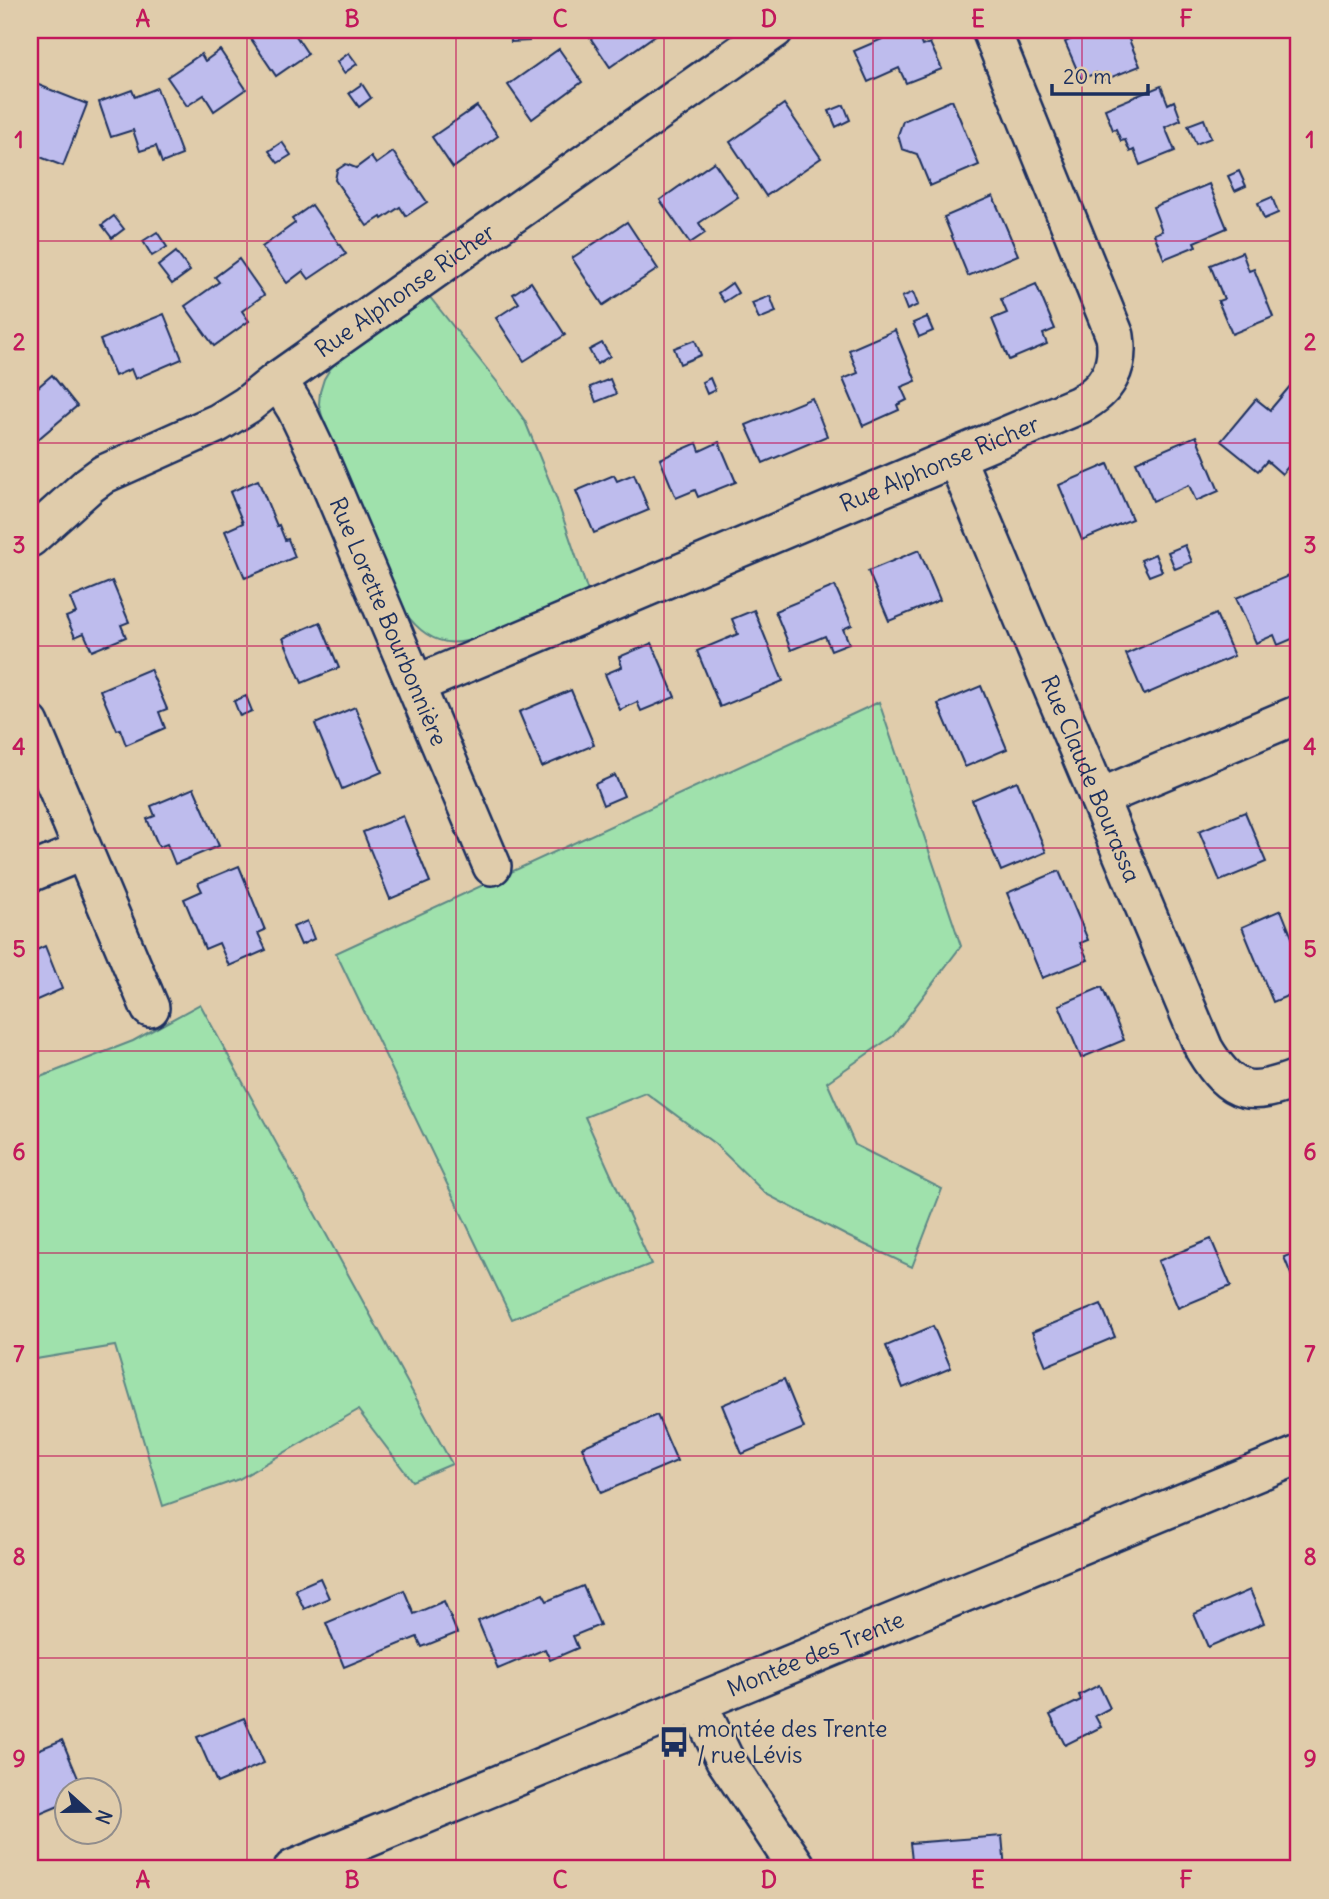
<svg xmlns="http://www.w3.org/2000/svg" width="1329" height="1899" font-family="Delius,sans-serif">
<style>
.green{fill:#9fe1ac;stroke:#5d8885;stroke-width:2}
.building{fill:#bebced;stroke:#1b2f5e;stroke-width:2}
.lines{fill:none;stroke-linecap:round;stroke-linejoin:round}
.minor-casing{stroke:#1b2f5e;stroke-width:42}
.minor{stroke:#e0ccab;stroke-width:37}
.grid{fill:none;stroke:#c2185b;stroke-width:2;stroke-opacity:0.55}
.labels{text-anchor:middle;stroke-width:5;stroke-linejoin:round;paint-order:stroke}
.street-label{font-size:23px;fill:#1b2f5e;stroke:#e0ccab}
.poi-label{font-size:23px;fill:#1b2f5e;stroke:#e0ccab;text-anchor:start}
.neatline{fill:none;stroke:#c2185b;stroke-width:2.5}
.grid-label{font-size:23px;text-anchor:middle;font-weight:bold;fill:#c2185b}
</style>
<rect width="100%" height="100%" fill="#e0ccab"/>
<filter id="ink" filterUnits="userSpaceOnUse"><feTurbulence type="fractalNoise" baseFrequency=".0143" numOctaves="2"/><feDisplacementMap in="SourceGraphic" scale="14" xChannelSelector="R" yChannelSelector="G"/><feConvolveMatrix kernelMatrix="1 2 1 2 8 2 1 2 1" color-interpolation-filters="sRGB"/></filter>
<g filter="url(#ink)">
<g class="green">
<path d="M429,296L498,383L525,421L556,497L588,592C565,602 541,612 518,622C472,641 439,661 404,611L322,416L319,404L320,392L324,379L330,369L337,361Z"/>
<polygon points="879,702 961,946 893,1036 827,1082 855,1145 942,1189 912,1267 847,1236 766,1194 715,1144 646,1093 585,1117 651,1264 512,1319 336,953"/>
<polygon points="200,1004 452,1464 412,1481 358,1410 239,1479 163,1506 115,1346 30,1360 30,1081 133,1041"/>
</g>
<g class="building">
<polygon points="245,30 292,30 308,54 276,76"/>
<polygon points="510,30 528,30 529,41 511,42"/>
<polygon points="585,30 660,30 661,31 610,67"/>
<polygon points="903,30 916,30 922,46 930,43 942,69 906,83 899,68 868,82 854,51"/>
<polygon points="1079,30 1125,30 1140,66 1099,82 1096,73 1081,79 1065,42 1081,35"/>
<polygon points="559,49 582,82 532,119 508,85"/>
<polygon points="220,50 246,89 214,111 204,95 187,106 167,77 201,54 205,61"/>
<polygon points="349,53 357,64 344,73 337,62"/>
<polygon points="31,82 87,104 63,166 30,153 30,148 38,127 30,124"/>
<polygon points="362,84 371,98 359,107 349,93"/>
<polygon points="1161,86 1168,104 1174,101 1181,120 1165,127 1175,151 1140,165 1134,150 1130,152 1125,140 1121,141 1116,129 1113,130 1105,109"/>
<polygon points="157,88 182,155 162,163 156,146 140,151 133,130 111,137 99,102 132,90 135,97"/>
<polygon points="952,100 979,165 930,186 917,154 902,149 898,135 903,121"/>
<polygon points="784,104 821,158 766,196 730,142"/>
<polygon points="844,105 850,120 836,127 829,111"/>
<polygon points="477,106 498,136 453,168 432,137"/>
<polygon points="1204,119 1211,138 1196,144 1188,125"/>
<polygon points="282,142 291,155 278,163 269,151"/>
<polygon points="393,152 427,202 406,216 400,207 382,219 381,217 367,226 335,180 337,170 346,164 356,168 371,157 376,164"/>
<polygon points="714,162 738,197 699,223 705,233 690,243 660,200"/>
<polygon points="1239,171 1246,186 1235,191 1228,176"/>
<polygon points="1209,184 1227,228 1194,242 1196,246 1164,259 1154,234 1162,231 1153,207"/>
<polygon points="993,196 1018,255 968,276 944,217"/>
<polygon points="1272,197 1278,213 1264,219 1258,203"/>
<polygon points="312,205 346,254 309,279 303,271 287,283 262,247 295,223 292,219"/>
<polygon points="114,216 124,229 112,238 102,225"/>
<polygon points="627,222 658,269 603,305 572,258"/>
<polygon points="157,232 167,247 152,256 143,241"/>
<polygon points="176,252 190,271 172,284 158,266"/>
<polygon points="1242,252 1249,271 1254,269 1273,317 1232,334 1218,301 1224,299 1210,265"/>
<polygon points="239,259 264,295 242,311 249,321 214,346 185,306 219,282 215,277"/>
<polygon points="531,282 565,335 524,361 496,318 519,303 513,294"/>
<polygon points="732,283 738,293 724,302 718,293"/>
<polygon points="1036,284 1055,329 1043,334 1047,344 1009,360 992,319 1007,313 1001,299"/>
<polygon points="913,292 918,305 907,310 902,297"/>
<polygon points="770,296 776,312 759,319 752,303"/>
<polygon points="164,314 182,359 135,379 131,369 115,376 100,340"/>
<polygon points="927,317 933,331 919,337 913,323"/>
<polygon points="895,330 916,381 901,387 907,400 897,405 899,410 863,426 843,379 858,373 849,350"/>
<polygon points="695,340 701,355 680,364 674,348"/>
<polygon points="602,343 610,356 597,364 589,350"/>
<polygon points="52,375 77,406 30,446 30,394"/>
<polygon points="710,378 715,390 707,394 702,382"/>
<polygon points="610,379 616,394 596,402 590,387"/>
<polygon points="1291,385 1299,392 1299,454 1282,474 1267,461 1258,471 1221,441 1256,399 1270,410"/>
<polygon points="812,398 827,436 763,463 746,425"/>
<polygon points="1196,436 1219,491 1196,501 1189,485 1153,501 1136,462"/>
<polygon points="719,442 736,482 698,497 695,490 676,498 660,459 697,443 700,451"/>
<polygon points="1108,464 1132,519 1082,540 1059,485"/>
<polygon points="634,474 649,510 594,533 576,491 614,475 617,481"/>
<polygon points="258,480 277,526 279,525 285,540 288,539 295,557 245,578 225,531 243,523 230,492"/>
<polygon points="1185,545 1192,562 1175,569 1168,552"/>
<polygon points="919,550 940,600 889,621 868,571"/>
<polygon points="1155,554 1162,571 1149,576 1141,560"/>
<polygon points="1295,573 1296,576 1299,574 1299,624 1295,626 1299,636 1278,645 1274,635 1256,643 1236,598"/>
<polygon points="112,581 129,622 121,625 126,637 92,651 84,633 75,637 66,617 76,613 70,598"/>
<polygon points="835,586 852,625 843,629 849,643 831,650 825,636 791,650 775,611"/>
<polygon points="754,610 783,681 720,707 697,651 738,634 732,619"/>
<polygon points="1216,614 1234,656 1144,695 1126,654"/>
<polygon points="320,622 339,668 302,683 283,638"/>
<polygon points="652,643 675,697 641,711 637,702 620,710 605,674 622,667 619,657"/>
<polygon points="150,669 167,709 159,712 165,728 126,745 120,729 117,730 100,690"/>
<polygon points="981,686 1007,749 965,767 938,704"/>
<polygon points="571,690 594,745 542,767 519,712"/>
<polygon points="246,696 252,711 240,716 234,701"/>
<polygon points="355,707 382,772 342,789 315,724"/>
<polygon points="615,775 624,796 603,805 595,784"/>
<polygon points="1017,781 1046,852 1001,871 972,800"/>
<polygon points="194,788 219,846 175,864 167,844 159,847 147,819 155,816 151,806"/>
<polygon points="1245,812 1266,862 1220,881 1199,831"/>
<polygon points="403,816 430,882 390,899 363,832"/>
<polygon points="239,866 265,930 258,933 266,950 229,966 219,943 205,949 184,899 202,891 198,883"/>
<polygon points="1059,871 1088,940 1080,943 1088,960 1042,978 1007,893"/>
<polygon points="1281,910 1299,955 1299,991 1273,1002 1242,927"/>
<polygon points="307,921 314,939 301,945 293,927"/>
<polygon points="45,946 62,989 30,1003 30,953"/>
<polygon points="1102,987 1124,1040 1081,1058 1059,1005"/>
<polygon points="1211,1239 1231,1286 1178,1308 1158,1261"/>
<polygon points="1299,1251 1299,1294 1284,1257"/>
<polygon points="1101,1304 1115,1337 1046,1366 1032,1332"/>
<polygon points="933,1326 951,1368 903,1388 886,1346"/>
<polygon points="784,1379 804,1428 742,1454 722,1405"/>
<polygon points="657,1415 677,1461 601,1493 582,1447"/>
<polygon points="320,1578 329,1598 304,1609 295,1589"/>
<polygon points="583,1586 600,1625 573,1636 578,1648 550,1660 545,1649 498,1669 478,1621 543,1594 547,1601"/>
<polygon points="404,1590 414,1614 444,1601 457,1633 422,1647 417,1637 344,1667 326,1623"/>
<polygon points="1250,1590 1264,1623 1208,1647 1194,1614"/>
<polygon points="1099,1685 1110,1708 1095,1716 1101,1727 1065,1745 1050,1715 1081,1700 1079,1695"/>
<polygon points="244,1718 264,1763 217,1783 197,1737"/>
<polygon points="62,1740 83,1790 66,1790 66,1803 30,1818 30,1753"/>
<polygon points="1002,1836 1005,1869 913,1869 910,1843"/>
</g>
<g class="lines">
<defs>
<g id="minor">
<path id="s1" d="M278,380L296,409L318,455L492,866"/>
<path id="s2" d="M956,458L1204,1049C1232,1096 1251,1097 1299,1078"/>
<path id="s3" d="M30,538L89,485L104,474L218,423L247,405L278,380L774,30"/>
<path id="s4" d="M417,684L1079,405C1107,390 1120,368 1115,336L991,30"/>
<polyline points="30,724 150,1008"/>
<polyline points="1099,798 1299,714"/>
<polyline points="30,873 83,851"/>
<polyline points="698,1704 724,1758 798,1869"/>
<path id="s5" d="M293,1869L1299,1455"/>
</g>
</defs>
<use href="#minor" class="minor-casing"/>
<use href="#minor" class="minor"/>
</g>
</g>
<path class="grid" d="M247,30V1869M456,30V1869M664,30V1869M873,30V1869M1082,30V1869M30,241H1299M30,443H1299M30,646H1299M30,848H1299M30,1051H1299M30,1253H1299M30,1456H1299M30,1658H1299"/>
<defs>
<symbol id="bus-bare" viewBox="-9 -9 18 18"><path d="M-5-6H5V4H4V6H2V4H-2V6H-4V4H-5ZM-3.5-4V0h7V-4ZM-3.5 1.2v1.5H-2V1.2ZM2 1.2v1.5H3.5V1.2Z" fill="#1b2f5e" stroke="#e0ccab" stroke-width="2.5" paint-order="stroke"/></symbol>
</defs>
<g fill-rule="evenodd">
<use href="#bus-bare" x="652" y="1720" width="44" height="44"/>
</g>
<g class="labels">
<g class="street-label">
<text dy="8" stroke="none"><textPath href="#s3" startOffset="452">Rue Alphonse Richer</textPath></text>
<text dy="8" stroke="none"><textPath href="#s4" startOffset="567">Rue Alphonse Richer</textPath></text>
<text dy="8" stroke="none"><textPath href="#s1" startOffset="266">Rue Lorette Bourbonnière</textPath></text>
<text dy="8" stroke="none"><textPath href="#s2" startOffset="348">Rue Claude Bourassa</textPath></text>
<text dy="8" stroke="none"><textPath href="#s5" startOffset="565">Montée des Trente</textPath></text>
</g>
<g class="poi-label">
<text x="697" y="1737">montée des Trente<tspan x="697" dy="26">/ rue Lévis</tspan></text>
</g>
</g>
<rect width="1329" height="1899" fill="none" stroke="#e0ccab" stroke-width="77"/>
<g transform="translate(88 1811) rotate(111)"><circle r="33" fill="#e0ccab" stroke="#918d8c" stroke-width="2"/>
<path d="M0-5L12 26L0 18L-12 26Z" fill="#1b2f5e"/>
<text y="-10" font-size="19" font-weight="bold" text-anchor="middle" fill="#1b2f5e">N</text>
</g>
<path d="M1052 84v10h96v-10" fill="none" stroke="#1b2f5e" stroke-width="3.5"/>
<text x="1063" y="84" font-size="21" fill="#1b2f5e" stroke="#e0ccab" stroke-width="5" paint-order="stroke">20 m</text>
<rect x="38" y="38" width="1252" height="1822" class="neatline"/>
<g class="grid-label">
<text x="143" y="27">A</text>
<text x="352" y="27">B</text>
<text x="560" y="27">C</text>
<text x="769" y="27">D</text>
<text x="978" y="27">E</text>
<text x="1186" y="27">F</text>
<text x="19" y="148">1</text>
<text x="1310" y="148">1</text>
<text x="19" y="350">2</text>
<text x="1310" y="350">2</text>
<text x="19" y="553">3</text>
<text x="1310" y="553">3</text>
<text x="19" y="755">4</text>
<text x="1310" y="755">4</text>
<text x="19" y="957">5</text>
<text x="1310" y="957">5</text>
<text x="19" y="1160">6</text>
<text x="1310" y="1160">6</text>
<text x="19" y="1362">7</text>
<text x="1310" y="1362">7</text>
<text x="19" y="1565">8</text>
<text x="1310" y="1565">8</text>
<text x="19" y="1767">9</text>
<text x="1310" y="1767">9</text>
<text x="143" y="1888">A</text>
<text x="352" y="1888">B</text>
<text x="560" y="1888">C</text>
<text x="769" y="1888">D</text>
<text x="978" y="1888">E</text>
<text x="1186" y="1888">F</text>
</g>
</svg>
